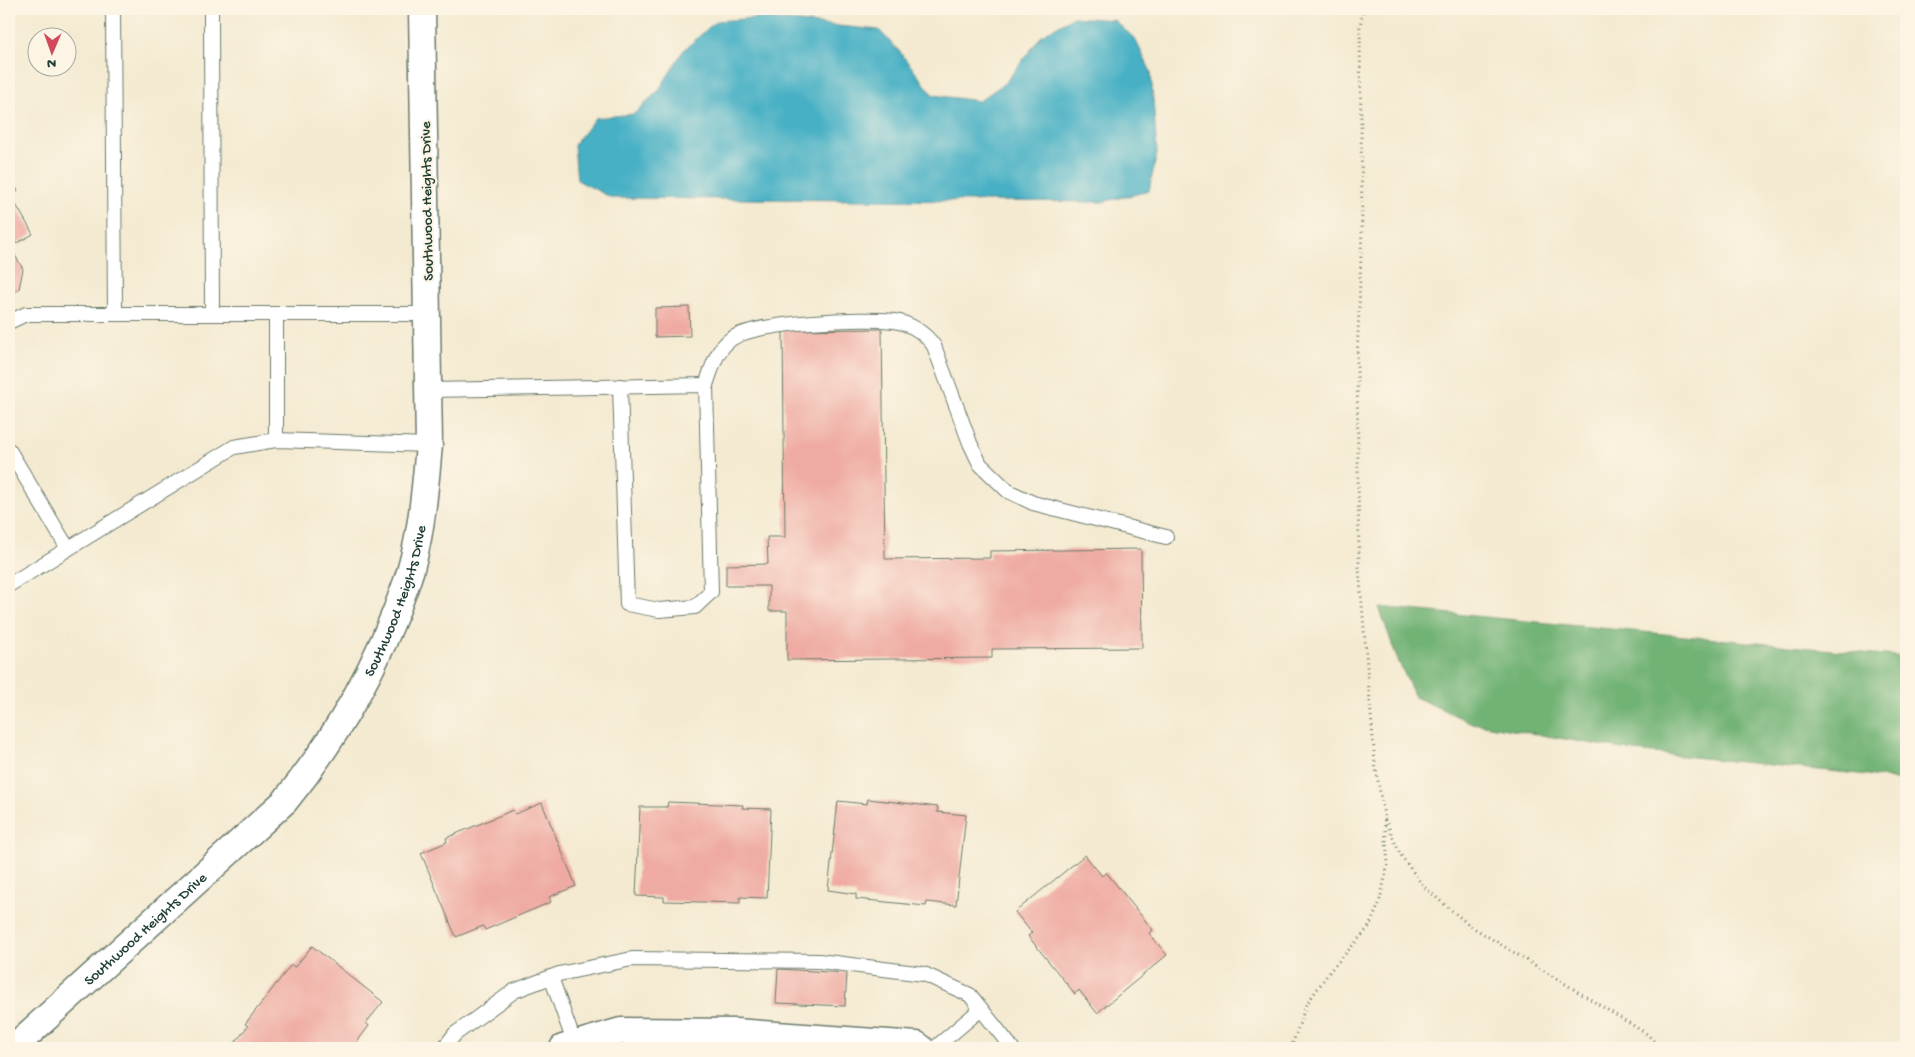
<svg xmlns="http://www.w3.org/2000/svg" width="1915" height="1057" font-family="'Gochi Hand',sans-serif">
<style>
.forest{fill:#71b274;stroke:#487854}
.water{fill:#46b0c5;stroke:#32767c}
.building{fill:#efaba3}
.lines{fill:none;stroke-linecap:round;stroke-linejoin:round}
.service-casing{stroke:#6a7a6b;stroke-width:16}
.minor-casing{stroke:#6a7a6b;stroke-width:29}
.path{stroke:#6a7a6b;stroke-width:3;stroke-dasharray:1 4;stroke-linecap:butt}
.service{stroke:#fff;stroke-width:14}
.minor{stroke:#fff;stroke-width:26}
.labels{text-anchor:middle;stroke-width:4.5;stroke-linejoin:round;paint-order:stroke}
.street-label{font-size:15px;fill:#1f3d34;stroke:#fcf5e5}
</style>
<rect width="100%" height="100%" fill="#fcf5e5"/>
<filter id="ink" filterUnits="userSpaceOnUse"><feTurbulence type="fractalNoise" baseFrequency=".02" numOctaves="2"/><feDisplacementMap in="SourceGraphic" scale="10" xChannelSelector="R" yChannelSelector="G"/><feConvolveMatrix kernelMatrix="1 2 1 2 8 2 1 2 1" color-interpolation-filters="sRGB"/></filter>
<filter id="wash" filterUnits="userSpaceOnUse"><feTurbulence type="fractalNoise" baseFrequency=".0096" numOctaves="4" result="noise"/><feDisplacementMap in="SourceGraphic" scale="20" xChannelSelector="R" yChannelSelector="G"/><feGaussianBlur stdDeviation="1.12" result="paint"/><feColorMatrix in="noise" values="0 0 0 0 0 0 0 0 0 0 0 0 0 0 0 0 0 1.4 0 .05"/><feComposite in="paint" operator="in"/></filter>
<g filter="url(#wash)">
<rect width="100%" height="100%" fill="#f4ead1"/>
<polygon class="forest" points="1379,607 1906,657 1906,782 1868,775 1634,751 1472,723 1415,697 1397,658"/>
<polygon class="water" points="1073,17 1114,20 1135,39 1151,72 1157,153 1149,191 1102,202 612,198 577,180 574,145 595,118 634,114 659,90 683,51 716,21 758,18 879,30 900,52 933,95 979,101 1006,82 1042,35"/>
<g id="blocks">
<g class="building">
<polygon points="9,175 18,191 11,196 33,234 10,247 23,269 19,289 9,295"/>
<polygon points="689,307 690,336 655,337 655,308"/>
<polygon points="882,329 885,559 990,558 990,551 1141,549 1142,648 992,649 992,658 787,660 787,611 769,611 769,586 726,586 726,565 768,564 767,537 785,537 783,330"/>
<polygon points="868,799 938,807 937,812 966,815 956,905 927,902 926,906 856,899 856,894 828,890 838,801 867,804"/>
<polygon points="668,802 743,805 742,808 771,809 767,898 740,897 740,903 664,901 664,897 636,896 640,807 667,807"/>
<polygon points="542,803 576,886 549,897 551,902 485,930 483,926 456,937 421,853 447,842 446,838 513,810 515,814"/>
<polygon points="1085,855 1102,876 1106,872 1153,930 1149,933 1167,955 1097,1013 1079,990 1075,994 1028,936 1032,933 1015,912"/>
<polygon points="312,946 383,1002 366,1023 369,1026 352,1048 231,1048 248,1026 245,1024 291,965 295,967"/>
<polygon points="778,969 847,973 845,1006 776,1003"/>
</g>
</g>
</g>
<g filter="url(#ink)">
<use href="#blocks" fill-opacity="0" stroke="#6a7a6b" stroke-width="1"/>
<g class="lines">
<defs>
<g id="service">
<polyline points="113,9 115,314"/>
<polyline points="211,9 212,314"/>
<polyline points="9,322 26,314 428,314"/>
<path d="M706,385C712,368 716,350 731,339C755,322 864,317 894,321C910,323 925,333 934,346L970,443L980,464L1008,491L1033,503L1166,537"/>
<polyline points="428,390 706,385 711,592 695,607 659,610 627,604 620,386"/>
<polyline points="276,440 276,314"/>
<polyline points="9,450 67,547"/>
<polyline points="9,585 234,447 276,440 429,445"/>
<polyline points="551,977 575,1045"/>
<polyline points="444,1048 455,1034 514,991 559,974 632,959 819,961 924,974 970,995 1012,1048"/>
<polyline points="935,1048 981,1009"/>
</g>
<g id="minor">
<path id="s1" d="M13,1048L285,801C337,738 380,661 406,584C421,543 425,489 429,445L422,9"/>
<polyline points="563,1048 621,1031 736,1032 917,1045 921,1048"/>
</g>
</defs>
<use href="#service" class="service-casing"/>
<use href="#minor" class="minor-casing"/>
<g class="path">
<polyline points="1385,819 1400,854 1424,887 1469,925 1647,1034 1660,1048"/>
<polyline points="1291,1048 1306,1005 1330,971 1369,927 1379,904 1388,864 1384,816 1375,763 1359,568 1357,360 1362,228 1360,27 1363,9"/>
</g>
<use href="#service" class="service"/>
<use href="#minor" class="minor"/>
</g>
</g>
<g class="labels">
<g class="street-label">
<text transform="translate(426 201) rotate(-91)" y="5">Southwood Heights Drive</text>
<text dy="5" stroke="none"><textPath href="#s1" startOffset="598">Southwood Heights Drive</textPath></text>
<text dy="5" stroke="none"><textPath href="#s1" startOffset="178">Southwood Heights Drive</textPath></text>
</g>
</g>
<rect width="1915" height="1057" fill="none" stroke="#fcf5e5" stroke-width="30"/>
<g transform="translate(52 52) rotate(182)"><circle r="24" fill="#fcf5e5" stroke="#a4ab9e"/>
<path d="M0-4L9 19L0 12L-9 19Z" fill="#d1495b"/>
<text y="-8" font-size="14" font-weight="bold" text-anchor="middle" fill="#1f3d34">N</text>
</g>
</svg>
